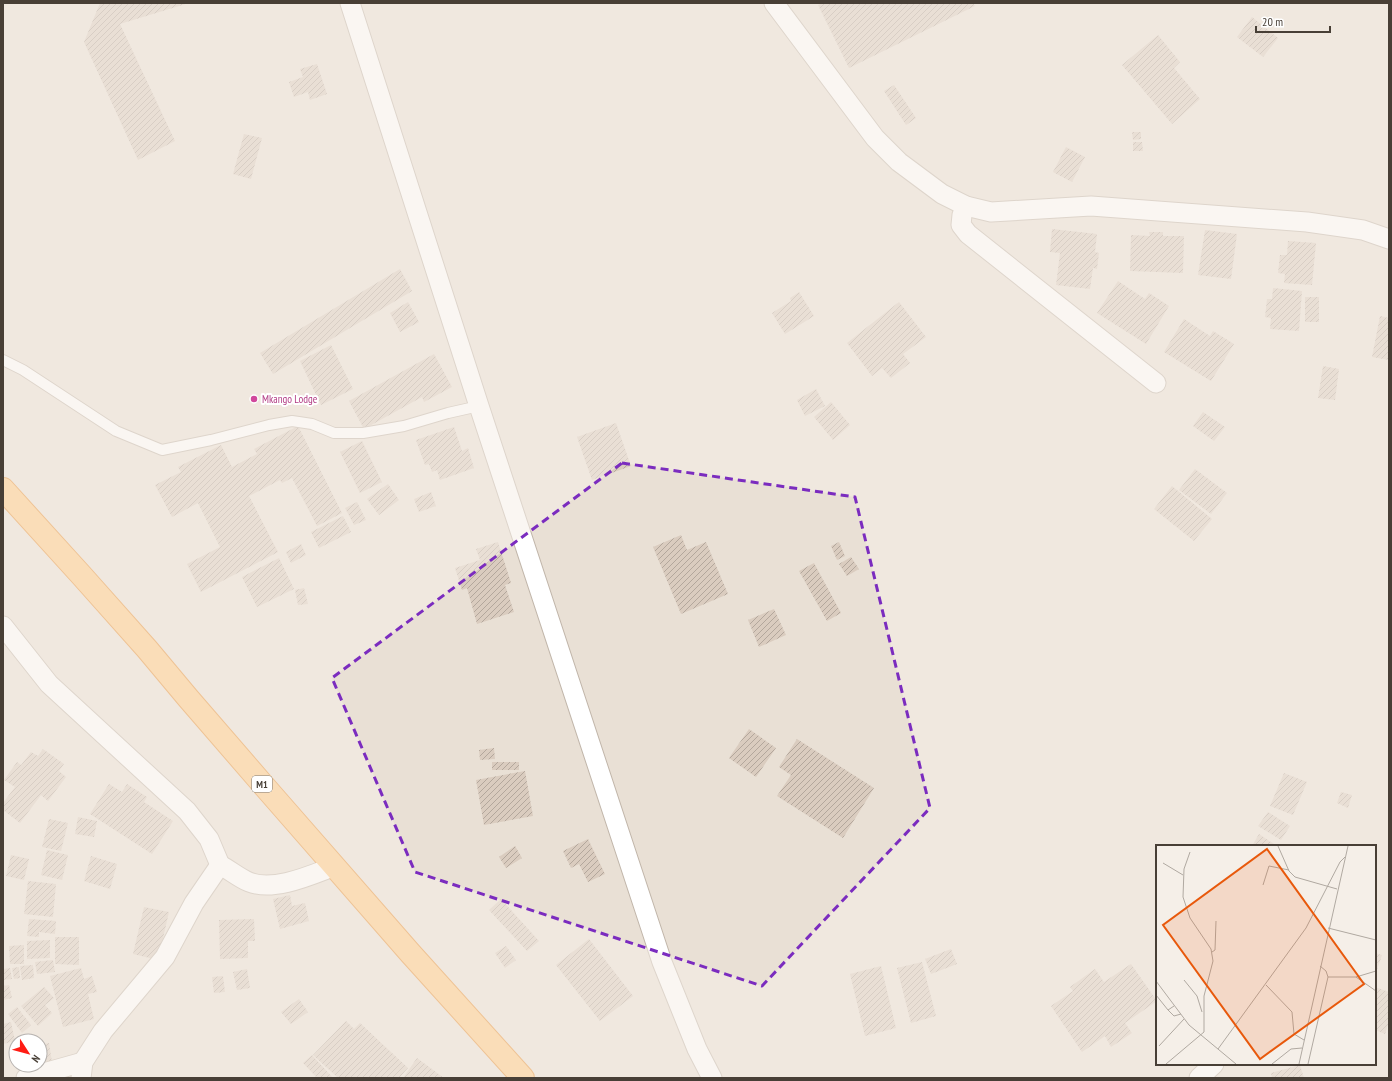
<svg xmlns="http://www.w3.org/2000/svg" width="1392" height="1081" font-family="'PT Sans Narrow',sans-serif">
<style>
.residential{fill:#e9e0d5;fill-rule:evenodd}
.building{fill:url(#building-hatch)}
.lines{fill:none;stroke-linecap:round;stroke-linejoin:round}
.service-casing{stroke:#c1b6aa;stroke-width:12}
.minor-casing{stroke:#c1b6aa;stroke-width:21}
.trunk-casing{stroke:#e58e31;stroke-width:24}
.service{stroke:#fff;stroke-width:10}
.minor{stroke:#fff;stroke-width:19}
.trunk{stroke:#ffc87f;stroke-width:22}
.marked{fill:none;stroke:#7b2cbf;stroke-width:3;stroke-dasharray:8 5;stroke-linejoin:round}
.hotel-dot{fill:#d1479c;stroke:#fff;stroke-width:1.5}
.labels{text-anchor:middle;stroke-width:4;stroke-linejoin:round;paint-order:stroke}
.shield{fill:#fff;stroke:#7f7972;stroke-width:1}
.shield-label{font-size:10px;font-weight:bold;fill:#483f36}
.hotel-label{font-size:11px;fill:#b23c85;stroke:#fff;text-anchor:start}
.inset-road{fill:none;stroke:#b0a9a1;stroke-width:1}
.view{fill:#e8590c;fill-opacity:0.15;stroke:#e8590c;stroke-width:2}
.inset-edge{fill:none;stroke:#483f36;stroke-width:2}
</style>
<defs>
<pattern id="building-hatch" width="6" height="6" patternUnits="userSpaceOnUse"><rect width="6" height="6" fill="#daccbf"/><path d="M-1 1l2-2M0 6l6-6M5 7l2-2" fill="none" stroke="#b3a79c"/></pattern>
</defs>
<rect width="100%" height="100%" fill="#f5efe8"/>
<path class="residential" d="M3,3H1389V1078H3ZM1157,846H1375V1064H1157ZM16,1041H40V1065H16Z"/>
<g class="building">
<polygon points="100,3 189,3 120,24 175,141 138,160 84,42"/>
<polygon points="822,3 973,3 975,6 849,68 818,5"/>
<polygon points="1252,17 1278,38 1263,57 1237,37"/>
<polygon points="1158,35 1180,62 1174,68 1200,99 1172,124 1122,65"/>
<polygon points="317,64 327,94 310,100 308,92 294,97 289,82 303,77 300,69"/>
<polygon points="894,85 916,118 906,125 884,91"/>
<polygon points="1132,132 1141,132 1141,139 1133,140"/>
<polygon points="244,134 262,138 251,179 233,174"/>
<polygon points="1133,142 1142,142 1143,151 1133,151"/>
<polygon points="1066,147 1085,157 1072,182 1053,172"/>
<polygon points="1052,229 1097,234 1095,252 1099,253 1097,269 1093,268 1090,289 1056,285 1060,253 1050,252"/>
<polygon points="1205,230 1237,234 1231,279 1198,275"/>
<polygon points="1149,232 1163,232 1163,236 1184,236 1183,273 1130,271 1131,235 1150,236"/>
<polygon points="1288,241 1316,243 1312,285 1284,283 1285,274 1278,273 1280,255 1287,255"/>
<polygon points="400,269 412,291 273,374 260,353"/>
<polygon points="1118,281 1145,299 1149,293 1169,306 1146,344 1097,313"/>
<polygon points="1273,288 1302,291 1299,331 1270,329 1271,318 1265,317 1267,299 1272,299"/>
<polygon points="799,292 814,316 785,334 772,313 791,301 790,298"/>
<rect x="1305" y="297" width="14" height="25"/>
<polygon points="408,302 419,322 400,332 390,313"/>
<polygon points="899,302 926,337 903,354 910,363 891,378 882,368 872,376 847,343"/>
<polygon points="1380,316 1389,318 1389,360 1372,357"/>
<polygon points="1184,319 1210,336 1213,331 1234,344 1211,381 1164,352"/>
<polygon points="331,345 353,389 321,405 300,361"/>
<polygon points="434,354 452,387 424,402 422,397 364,429 349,401"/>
<polygon points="1323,366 1339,369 1335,400 1318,398"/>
<polygon points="816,389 825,406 805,416 797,400"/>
<polygon points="831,402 850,425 833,440 814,417"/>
<polygon points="1203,412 1225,427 1214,441 1193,426"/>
<polygon points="616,423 631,466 592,480 577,437"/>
<polygon points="298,426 342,513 317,526 292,478 282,483 280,480 249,496 278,552 201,592 187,564 220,547 198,503 172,517 155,485 181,472 178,467 221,445 232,467 257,454 254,449"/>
<polygon points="454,427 462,451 468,448 474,468 440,480 437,470 432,472 429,464 425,465 416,440"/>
<polygon points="362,441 382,482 360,493 340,452"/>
<polygon points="1195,469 1227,493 1211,514 1179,490"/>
<polygon points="388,484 399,500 379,515 367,499"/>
<polygon points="1172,486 1212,519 1194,541 1154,509"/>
<polygon points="431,492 436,506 419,512 414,499"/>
<polygon points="357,502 366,520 354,525 345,508"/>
<polygon points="343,516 351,532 319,548 311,532"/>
<polygon points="681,535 687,550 706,542 728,594 681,614 653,547"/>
<polygon points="498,542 511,583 505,585 514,612 477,624 467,588 462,590 455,568 480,560 476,549"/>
<polygon points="839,542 845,556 837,560 831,546"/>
<polygon points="301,544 306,555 291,563 286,552"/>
<polygon points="851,557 859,569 847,576 839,564"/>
<polygon points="279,558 294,589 257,607 242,577"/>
<polygon points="814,563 841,613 827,621 799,571"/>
<polygon points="304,588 308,604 298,605 295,590"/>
<polygon points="774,609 786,635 759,647 748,620"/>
<polygon points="749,729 776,748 756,777 729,758"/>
<polygon points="797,739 874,788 843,838 777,796 791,775 779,767"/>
<polygon points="494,748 495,759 480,760 479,750"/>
<polygon points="43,749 64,764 59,771 66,777 48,801 41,795 20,823 3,810 3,803 15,787 4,780 17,762 21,765 31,752 38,756"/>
<rect x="492" y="762" width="27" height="8"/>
<polygon points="525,771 533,816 484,825 476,780"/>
<polygon points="1284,773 1307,782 1293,815 1270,806"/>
<polygon points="109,784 122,792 127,784 147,797 144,802 173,821 152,854 90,814"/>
<polygon points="1341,792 1352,795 1348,808 1337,803"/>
<polygon points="1268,812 1290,826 1281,840 1258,826"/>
<polygon points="78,817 97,821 94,837 75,834"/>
<polygon points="49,819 68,823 61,851 42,847"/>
<polygon points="1259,834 1277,846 1252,846"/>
<polygon points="588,839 605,874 588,882 579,864 571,868 563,851"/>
<polygon points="515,846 522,858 506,868 499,857"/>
<polygon points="47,850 68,855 62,880 41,875"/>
<polygon points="11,855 29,859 24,880 6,876"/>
<polygon points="91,856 117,864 110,889 84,881"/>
<polygon points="28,881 56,884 53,917 24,914"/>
<polygon points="290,895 292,906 305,903 309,921 280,929 273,899"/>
<polygon points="501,899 539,941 527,951 489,910"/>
<polygon points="144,907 169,912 158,960 133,954"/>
<polygon points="29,919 56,921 55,934 39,932 39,937 27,936"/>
<polygon points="254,919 255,941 248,941 248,958 220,959 219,920"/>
<polygon points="55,937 79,937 79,965 55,964"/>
<polygon points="589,939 633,996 600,1021 556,965"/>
<polygon points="50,940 50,958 27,959 27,941"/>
<polygon points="24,945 24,964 10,964 9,946"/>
<polygon points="506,946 516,960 505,968 495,953"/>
<polygon points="951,949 957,964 931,974 925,959"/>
<polygon points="1375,953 1382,955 1375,976"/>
<polygon points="53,960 55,972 37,974 35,962"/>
<polygon points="922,962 936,1016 911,1023 897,968"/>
<polygon points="1131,964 1157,1001 1125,1023 1132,1033 1111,1047 1105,1036 1082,1052 1051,1006 1073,991 1070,987 1095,969 1104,982"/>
<polygon points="33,965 34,978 22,980 20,966"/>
<polygon points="881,966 896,1028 865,1036 850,974"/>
<polygon points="19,967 20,978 14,979 12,968"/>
<polygon points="10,968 12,979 3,980 3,969"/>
<polygon points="81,968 84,979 92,976 97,992 88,994 94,1019 63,1027 50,976"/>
<polygon points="247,969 250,988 237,990 233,972"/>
<polygon points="223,976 225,992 214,993 212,977"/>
<polygon points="9,985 12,998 3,1000 3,986"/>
<polygon points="44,987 54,998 45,1005 52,1013 38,1026 21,1006"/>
<polygon points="1375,987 1389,992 1389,1022 1385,1034 1375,1030"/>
<polygon points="299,999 308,1012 291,1024 281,1012"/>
<polygon points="17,1007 31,1025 22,1033 8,1014"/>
<polygon points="346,1021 354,1029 360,1023 408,1068 399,1078 338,1078 313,1055"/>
<polygon points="11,1022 15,1041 3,1044 3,1024"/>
<polygon points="49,1043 52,1062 40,1064 40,1045"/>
<polygon points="312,1055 333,1078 317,1078 303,1063"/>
<polygon points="417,1058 444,1078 403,1078"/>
<polygon points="22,1065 34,1065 34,1066 22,1068"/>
<polygon points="1300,1065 1304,1078 1272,1078 1271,1073"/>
</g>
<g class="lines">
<defs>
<polyline id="service" points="3,360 23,370 116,431 162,450 211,440 269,425 292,421 312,424 334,433 363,433 404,426 448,413 479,406"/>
<g id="minor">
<polyline points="350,3 479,406 662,962 697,1049 712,1078"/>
<polyline points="774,3 875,138 899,162 942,194 966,206 991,212 1091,206 1307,222 1363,230 1389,239"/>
<polyline points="966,206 962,215 961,225 968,234 1156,383"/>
<polyline points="3,626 49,684 187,811 209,839 220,865"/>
<polyline points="26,1078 83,1062"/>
<path d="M81,1078L83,1062L103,1031L165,957L194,903L220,865C230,870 239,878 249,882C274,892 311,875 335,866"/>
<polyline points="1199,1078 1214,1064"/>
</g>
<polyline id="trunk" points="3,489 82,576 147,649 188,698 265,787 411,954 523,1078"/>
</defs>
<use href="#service" class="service-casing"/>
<use href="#minor" class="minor-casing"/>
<use href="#trunk" class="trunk-casing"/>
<use href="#service" class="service"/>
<use href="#minor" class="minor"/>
<use href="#trunk" class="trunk"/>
</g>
<path d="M0 0H1392V1081H0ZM622,463L855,497L930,808L762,986L415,872L332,678Z" fill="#f5efe8" fill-opacity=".55" fill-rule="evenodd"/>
<path class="marked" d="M622,463L855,497L930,808L762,986L415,872L332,678Z"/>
<circle class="hotel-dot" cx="254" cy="399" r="4"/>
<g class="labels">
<rect class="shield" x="252" y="776" width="20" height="16" rx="3"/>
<g class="shield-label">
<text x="262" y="788">M1</text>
</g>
<g class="hotel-label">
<text x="262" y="403">Mkango Lodge</text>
</g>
</g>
<g transform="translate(1156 845)">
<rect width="220" height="220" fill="#f5efe8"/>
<path class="inset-road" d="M122,1L133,26L139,32L181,44M7,18L27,30M107,40L113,21L133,25M172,83L220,95M56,107L59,105L60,76M164,121L170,126L172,132H200L220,126M200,132L220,146M28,135L41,151L46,167M0,136L33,180L80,219M110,140L136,167L138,189L148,195M0,150L12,165L18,161M12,165L18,171L25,169M3,201L28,174M62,204L150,83L184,17L189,12M10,219L48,187V151L57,116L55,104L34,73L27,52L28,24L34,7M116,219L135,204L146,203M143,219L192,1M152,219L172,132"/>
<path class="view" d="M111,4L208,139L104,214L7,80Z"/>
<rect width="220" height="220" class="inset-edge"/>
</g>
<rect width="1392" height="1081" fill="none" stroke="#483f36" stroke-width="8"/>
<g transform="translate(28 1053) rotate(126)"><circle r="19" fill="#ffffff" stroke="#b6b2af"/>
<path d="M0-3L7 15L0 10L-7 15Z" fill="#ff1c14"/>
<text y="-6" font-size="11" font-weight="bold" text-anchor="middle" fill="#483f36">N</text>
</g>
<path d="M1256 26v6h74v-6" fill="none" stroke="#483f36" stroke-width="2"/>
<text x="1262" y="26" font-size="12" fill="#483f36" stroke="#ffffff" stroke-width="3" paint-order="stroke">20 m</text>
</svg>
